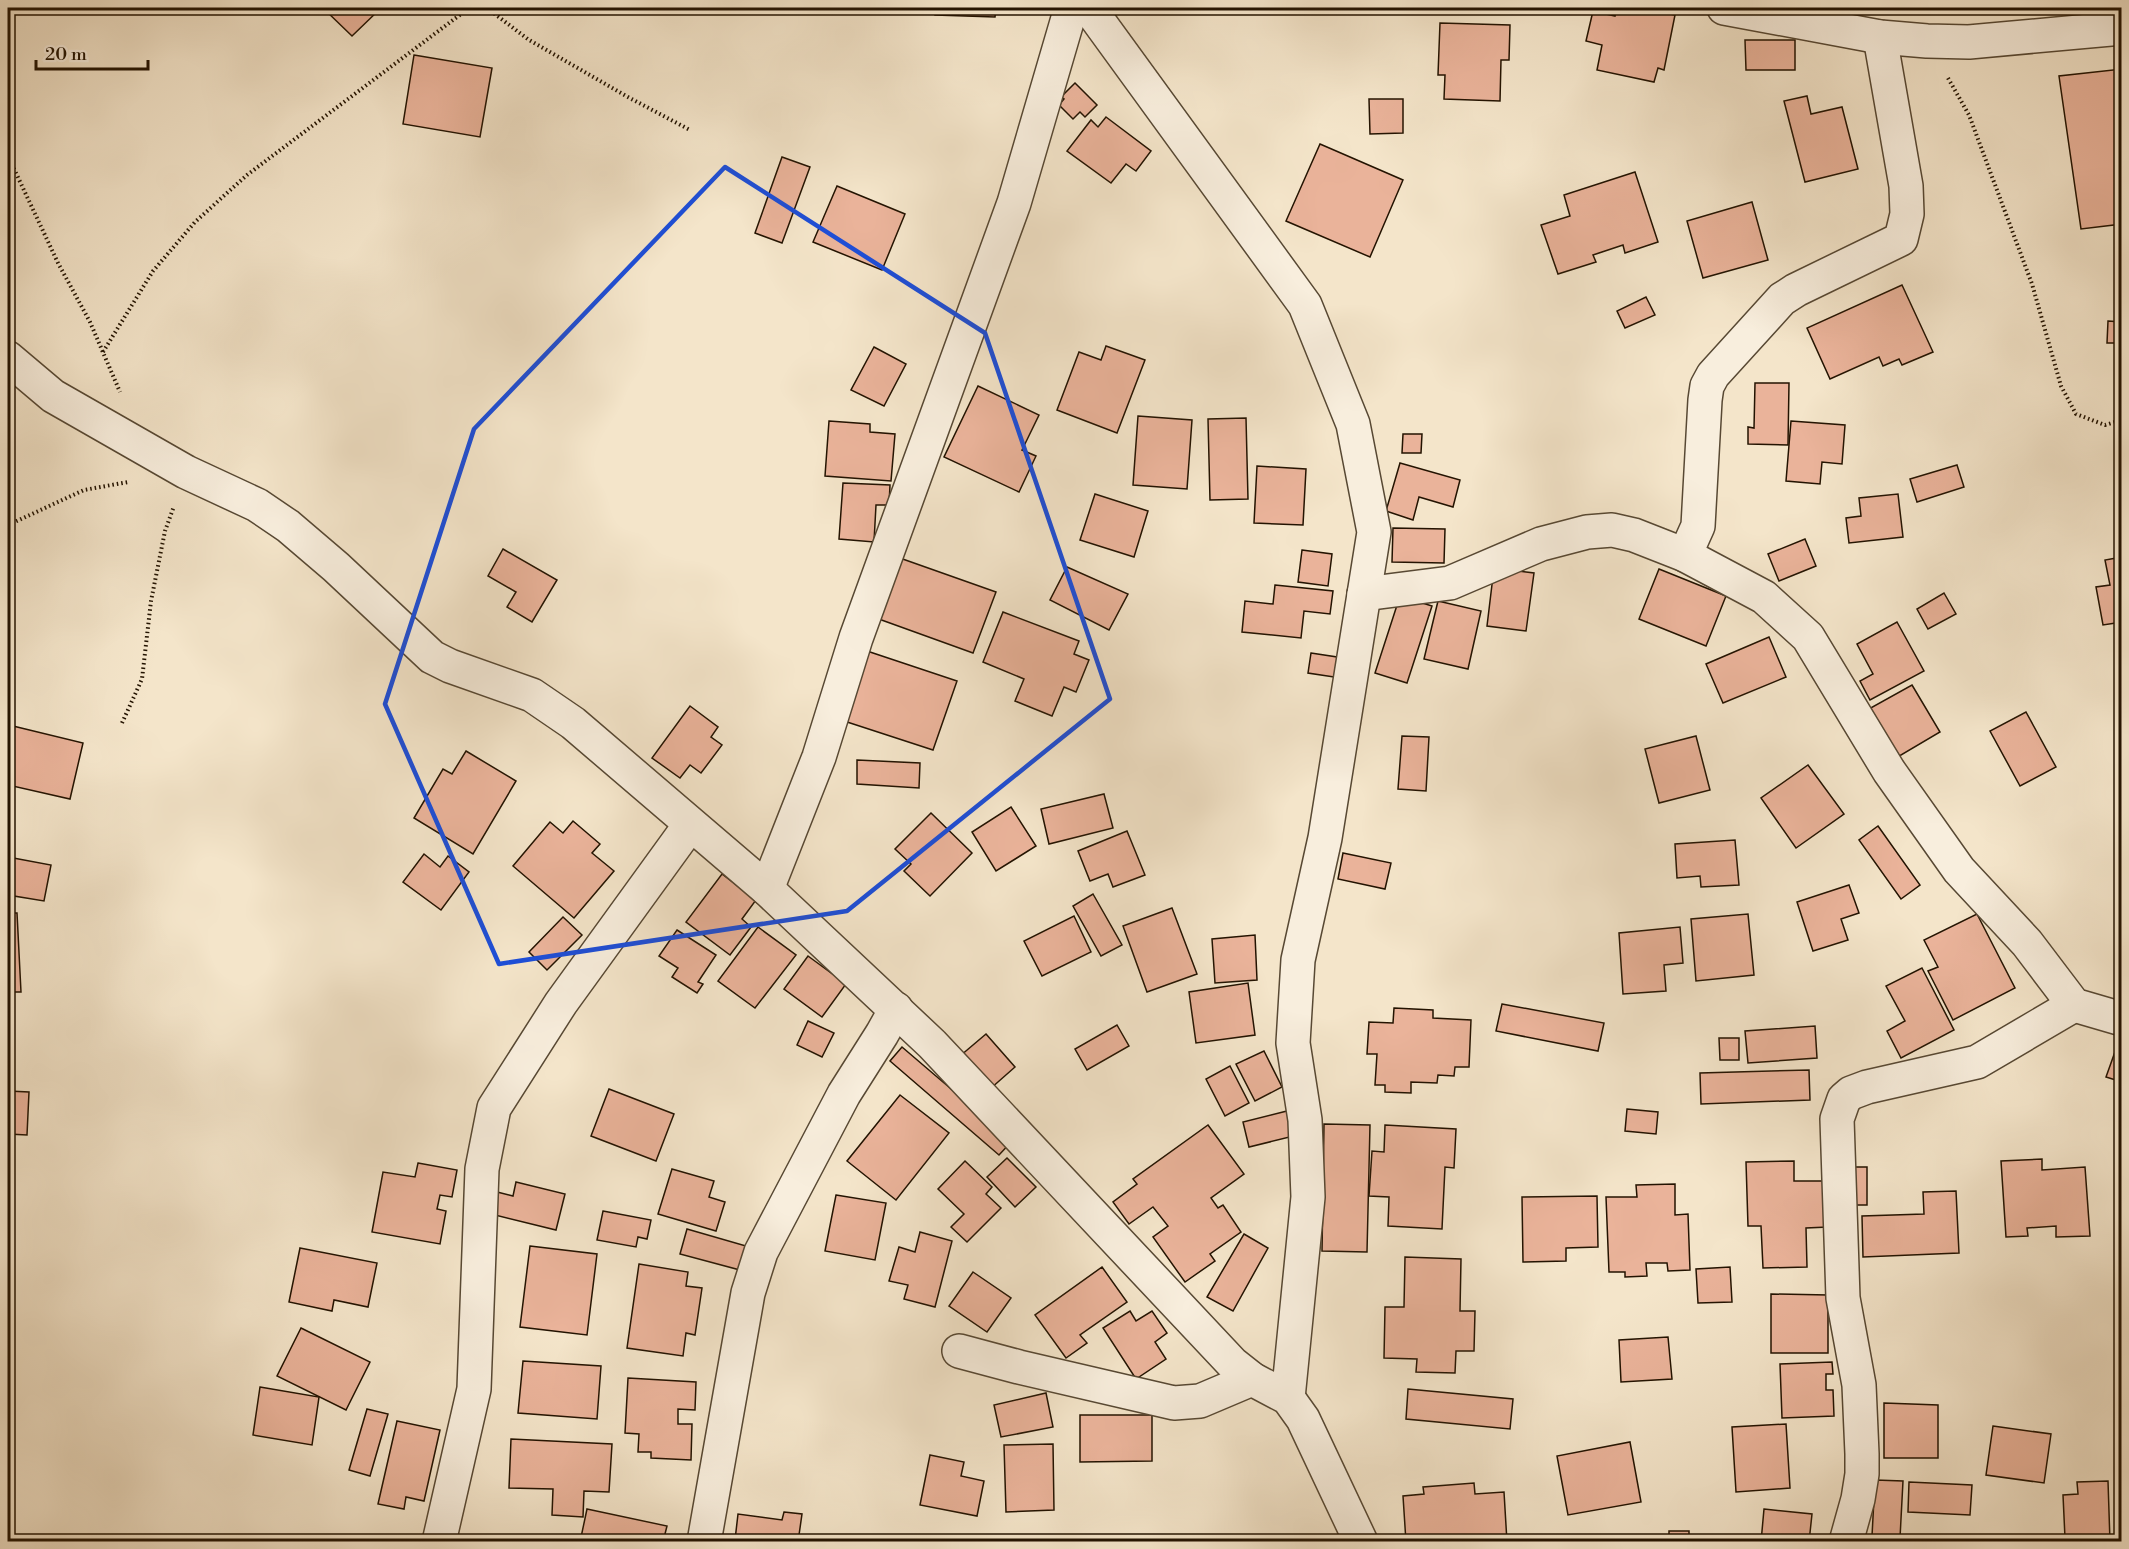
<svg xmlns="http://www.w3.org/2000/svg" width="2129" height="1549" font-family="'Libre Bodoni',serif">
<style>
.building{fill:#eab39a;stroke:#231301;stroke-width:1.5}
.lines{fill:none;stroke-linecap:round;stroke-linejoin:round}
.minor-casing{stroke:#574833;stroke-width:36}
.path{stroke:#231301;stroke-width:4;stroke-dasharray:1.5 3;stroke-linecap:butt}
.minor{stroke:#f8eedd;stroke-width:33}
.marked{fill:none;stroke:#1d4ed8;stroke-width:4.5;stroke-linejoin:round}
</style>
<rect width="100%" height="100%" fill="#f4e5ca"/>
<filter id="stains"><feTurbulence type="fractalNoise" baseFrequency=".00333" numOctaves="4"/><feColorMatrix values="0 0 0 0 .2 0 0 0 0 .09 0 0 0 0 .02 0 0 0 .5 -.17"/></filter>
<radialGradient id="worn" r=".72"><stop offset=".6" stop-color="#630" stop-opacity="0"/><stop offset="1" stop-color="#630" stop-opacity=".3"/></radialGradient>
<g class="building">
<polygon points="323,8 381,8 352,36"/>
<polygon points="935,8 996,8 995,17 935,15"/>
<polygon points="1617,8 1642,8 1675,15 1664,70 1658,68 1654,82 1597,70 1602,45 1586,41 1593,11 1615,16"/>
<polygon points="1440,23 1510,25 1509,60 1501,60 1500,101 1444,99 1445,75 1438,75"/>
<polygon points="1745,40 1795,40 1795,70 1746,70"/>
<polygon points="414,55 492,68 480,137 403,124"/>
<polygon points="2122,69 2122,224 2081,229 2059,76"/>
<polygon points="1075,83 1097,105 1085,117 1080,112 1073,119 1059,105 1064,99 1061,97"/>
<polygon points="1807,96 1811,114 1842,107 1858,169 1805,182 1784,101"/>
<polygon points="1369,99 1403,99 1403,133 1370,134"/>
<polygon points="1106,117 1151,151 1136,171 1126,164 1111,183 1067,151 1091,120 1098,127"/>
<polygon points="1320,144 1403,180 1370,257 1286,221"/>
<polygon points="782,157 810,167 782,243 755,233"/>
<polygon points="1635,172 1658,242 1625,253 1623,245 1593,255 1596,262 1558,274 1541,225 1570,216 1564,195"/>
<polygon points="837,186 905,214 882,270 813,242"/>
<polygon points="1752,202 1768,260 1703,278 1687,221"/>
<polygon points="1902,285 1933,352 1902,365 1899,359 1883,366 1879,357 1830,379 1807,328"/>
<polygon points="1646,297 1655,315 1625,328 1617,311"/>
<polygon points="2108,321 2122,322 2122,369 2116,369 2118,343 2107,343"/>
<polygon points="1106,346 1145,360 1117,433 1057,410 1079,352 1101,360"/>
<polygon points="874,347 906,364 884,406 851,390"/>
<polygon points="1755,383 1789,383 1788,445 1748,444 1748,427 1754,428"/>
<polygon points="978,386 1039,415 1022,450 1036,456 1019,492 944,457"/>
<polygon points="1138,416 1192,420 1187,489 1133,485"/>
<polygon points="1246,418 1248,499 1210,500 1208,419"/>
<polygon points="829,421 870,424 870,432 895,434 891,481 825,476"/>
<polygon points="1791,421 1845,425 1842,464 1822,462 1820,484 1786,481"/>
<polygon points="1403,434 1422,434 1421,453 1402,453"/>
<polygon points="1400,463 1460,480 1453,507 1419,497 1413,520 1386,511"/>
<polygon points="1957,465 1964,487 1917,502 1910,479"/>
<polygon points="1257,466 1306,469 1303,525 1254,523"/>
<polygon points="843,483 890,485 889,505 876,505 874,542 839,539"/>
<polygon points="1095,494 1148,511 1134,557 1080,540"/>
<polygon points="1898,494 1903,537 1849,543 1846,518 1861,516 1859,498"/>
<polygon points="1393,528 1445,529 1444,563 1392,562"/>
<polygon points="1805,539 1816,566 1779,581 1768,554"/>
<polygon points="503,549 557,580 532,622 507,607 516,592 488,576"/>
<polygon points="1302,550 1332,554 1328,586 1298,582"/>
<polygon points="897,557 996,592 973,653 876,618"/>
<polygon points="2122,557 2122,622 2103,625 2096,587 2110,585 2105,560"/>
<polygon points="1067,567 1128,594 1109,630 1050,600"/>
<polygon points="1494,568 1534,573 1526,631 1487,626"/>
<polygon points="1659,569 1726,596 1706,646 1639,619"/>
<polygon points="1275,585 1333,591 1330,614 1304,611 1301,638 1242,632 1245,601 1273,604"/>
<polygon points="1944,593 1956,614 1928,629 1917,609"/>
<polygon points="1400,596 1432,606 1407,683 1375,673"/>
<polygon points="1438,601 1481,611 1468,669 1424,659"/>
<polygon points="1003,612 1079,641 1074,654 1089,660 1076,692 1064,687 1052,716 1015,701 1024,679 983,662"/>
<polygon points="1897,622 1924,671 1870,700 1860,681 1873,674 1857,644"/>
<polygon points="1769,637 1786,677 1723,703 1706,664"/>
<polygon points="867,651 957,681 933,750 844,721"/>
<polygon points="1311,653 1350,659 1347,679 1308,673"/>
<polygon points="1912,685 1940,732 1896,758 1867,710"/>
<polygon points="690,706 718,727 711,737 722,745 701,773 690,765 680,778 652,758"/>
<polygon points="2026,712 2056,767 2020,786 1990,731"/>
<polygon points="13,726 83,743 70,799 8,785 8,749"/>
<polygon points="1402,736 1429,737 1426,791 1398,789"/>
<polygon points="1696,736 1710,790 1659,803 1645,749"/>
<polygon points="466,751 516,781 473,854 414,818 443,769 452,774"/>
<polygon points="857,760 920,763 919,788 857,784"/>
<polygon points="1808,765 1844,814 1796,848 1761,798"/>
<polygon points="1104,794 1113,828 1049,844 1041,809"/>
<polygon points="1011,807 1036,846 996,871 972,832"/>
<polygon points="931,813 972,853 930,896 904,871 911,864 895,849"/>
<polygon points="573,821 600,844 592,853 614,871 574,918 513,866 550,822 563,833"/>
<polygon points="1878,826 1920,885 1901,899 1859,840"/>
<polygon points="1127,831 1145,875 1113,887 1108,874 1090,881 1078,851"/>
<polygon points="1735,840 1739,885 1701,887 1700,876 1677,878 1675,844"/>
<polygon points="1343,853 1391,863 1385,889 1338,879"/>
<polygon points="424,854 440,867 448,856 469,872 441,910 403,882"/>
<polygon points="8,857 51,865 44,901 8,895"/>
<polygon points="722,874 756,900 742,919 751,927 730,955 686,922"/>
<polygon points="1849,885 1859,913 1841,919 1848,940 1813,951 1797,902"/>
<polygon points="1093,894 1122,945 1101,956 1073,906"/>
<polygon points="1172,908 1197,974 1147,992 1123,926"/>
<polygon points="8,913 17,913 21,992 8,992"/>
<polygon points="1748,914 1754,975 1696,981 1691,919"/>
<polygon points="1977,914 2015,988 1953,1020 1928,971 1938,967 1924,940"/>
<polygon points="1074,916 1091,952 1042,976 1024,941"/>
<polygon points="563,917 582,935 547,970 529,952"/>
<polygon points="758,927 796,955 755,1008 718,981"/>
<polygon points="1680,927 1683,963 1664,965 1666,991 1623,994 1619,933"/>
<polygon points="677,930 716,955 698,982 703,984 697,993 672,977 678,968 659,956"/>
<polygon points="1255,935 1257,980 1215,983 1212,939"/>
<polygon points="808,956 846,984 822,1017 784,989"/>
<polygon points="1922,968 1954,1030 1901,1058 1887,1031 1905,1021 1886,986"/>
<polygon points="1248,983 1255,1035 1196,1043 1189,992"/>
<polygon points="1502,1004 1604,1023 1598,1051 1496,1031"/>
<polygon points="1394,1008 1433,1010 1433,1018 1471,1020 1469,1067 1455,1067 1454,1076 1438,1075 1437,1083 1411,1082 1411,1093 1385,1092 1385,1085 1375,1085 1377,1054 1367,1054 1369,1022 1393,1023"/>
<polygon points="808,1021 834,1033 822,1057 797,1045"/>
<polygon points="1117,1025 1129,1046 1087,1070 1075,1049"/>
<polygon points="1815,1026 1817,1058 1748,1063 1745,1031"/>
<polygon points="986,1034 1015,1067 990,1089 960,1056"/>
<polygon points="1719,1038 1739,1038 1739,1060 1720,1060"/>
<polygon points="902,1047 1012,1141 999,1155 890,1061"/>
<polygon points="2116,1049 2122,1051 2122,1082 2106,1077"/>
<polygon points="1264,1051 1282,1087 1255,1101 1236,1064"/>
<polygon points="1230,1066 1249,1103 1225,1116 1206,1079"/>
<polygon points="1809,1070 1810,1100 1701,1104 1700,1073"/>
<polygon points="609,1089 674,1114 656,1161 591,1136"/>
<polygon points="8,1091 29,1092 27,1135 8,1134"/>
<polygon points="900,1095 949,1133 896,1200 847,1161"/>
<polygon points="1295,1109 1302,1134 1249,1147 1243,1122"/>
<polygon points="1627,1109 1658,1112 1656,1134 1625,1131"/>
<polygon points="1324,1124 1370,1125 1367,1252 1322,1251"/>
<polygon points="1208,1125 1244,1174 1211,1198 1218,1208 1223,1205 1241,1232 1210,1254 1215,1261 1185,1282 1153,1237 1168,1226 1153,1207 1129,1224 1113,1202 1137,1184 1133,1179"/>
<polygon points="1385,1125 1456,1129 1454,1168 1445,1167 1442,1229 1388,1226 1389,1197 1369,1196 1372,1151 1384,1152"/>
<polygon points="1007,1158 1036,1187 1015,1207 987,1177"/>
<polygon points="2042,1159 2042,1170 2085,1167 2090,1236 2056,1237 2056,1226 2027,1228 2028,1236 2006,1237 2001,1161"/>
<polygon points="965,1161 992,1187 986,1194 1001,1208 967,1242 951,1227 964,1214 938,1189"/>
<polygon points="1794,1161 1794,1181 1827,1181 1828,1227 1806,1228 1807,1267 1763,1268 1761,1226 1748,1226 1746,1162"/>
<polygon points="418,1163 457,1170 452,1197 440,1195 437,1209 446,1211 440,1244 372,1232 383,1172 415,1177"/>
<rect x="1844" y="1167" width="23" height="38"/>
<polygon points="672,1169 714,1181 709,1197 725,1202 716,1231 658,1214"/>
<polygon points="516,1182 565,1194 556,1230 487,1213 493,1191 513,1196"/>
<polygon points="1675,1184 1675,1215 1688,1214 1690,1270 1668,1271 1667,1263 1646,1263 1647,1276 1625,1277 1625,1272 1609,1272 1606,1197 1637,1197 1636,1185"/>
<polygon points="1956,1191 1959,1253 1863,1257 1862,1216 1924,1214 1923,1192"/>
<polygon points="836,1195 886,1203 875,1260 825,1251"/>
<polygon points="1597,1196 1598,1247 1566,1248 1566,1261 1523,1262 1522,1197"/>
<polygon points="603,1211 651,1220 647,1239 638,1237 636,1247 597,1240"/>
<polygon points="687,1229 746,1246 740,1270 680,1254"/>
<polygon points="920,1232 952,1241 935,1307 904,1299 908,1285 889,1281 899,1247 915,1252"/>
<polygon points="1244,1234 1268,1248 1233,1311 1207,1297"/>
<polygon points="530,1246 597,1254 587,1335 520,1327"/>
<polygon points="300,1248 377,1263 368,1307 334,1300 332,1311 289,1302"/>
<polygon points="1405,1257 1461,1259 1460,1311 1475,1311 1474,1351 1456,1351 1455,1373 1416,1372 1417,1359 1384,1358 1385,1307 1404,1307"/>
<polygon points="639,1264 688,1272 686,1286 702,1288 695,1335 686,1333 683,1356 627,1348"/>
<polygon points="1102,1267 1127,1302 1080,1335 1087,1343 1066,1358 1035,1315"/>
<polygon points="1730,1267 1732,1302 1698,1303 1696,1269"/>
<polygon points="973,1272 1011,1298 987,1332 949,1306"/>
<polygon points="1771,1294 1828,1295 1828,1353 1771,1353"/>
<polygon points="1130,1311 1136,1321 1152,1311 1167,1333 1155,1342 1166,1359 1136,1379 1103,1328"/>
<polygon points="301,1328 370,1362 346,1410 277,1376"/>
<polygon points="1668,1337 1672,1379 1621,1382 1619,1340"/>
<polygon points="523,1361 601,1366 597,1419 518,1413"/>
<polygon points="1832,1362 1833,1374 1826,1374 1826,1390 1833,1390 1834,1416 1782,1418 1780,1364"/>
<polygon points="628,1378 696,1382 695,1410 678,1409 678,1424 692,1424 691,1460 651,1458 651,1452 638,1452 639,1434 625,1433"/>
<polygon points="260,1387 319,1397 312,1445 253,1435"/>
<polygon points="1408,1389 1513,1399 1510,1429 1406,1419"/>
<polygon points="1046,1393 1053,1427 1001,1437 994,1405"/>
<polygon points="1884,1403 1938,1405 1938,1458 1884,1458"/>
<polygon points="367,1409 388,1414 370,1476 349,1470"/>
<polygon points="1080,1415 1152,1415 1152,1461 1080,1462"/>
<polygon points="397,1421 440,1430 424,1501 406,1497 404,1509 378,1504"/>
<polygon points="1786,1424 1790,1488 1736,1492 1732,1427"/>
<polygon points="1993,1426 2051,1434 2044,1483 1986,1475"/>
<polygon points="511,1439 612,1444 609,1492 584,1491 583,1517 552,1515 553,1489 509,1488"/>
<polygon points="1630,1442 1641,1502 1568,1515 1557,1456"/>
<polygon points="1053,1444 1054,1510 1006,1512 1004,1445"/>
<polygon points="930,1455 964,1462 961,1476 984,1481 977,1516 920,1505"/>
<polygon points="1875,1480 1903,1481 1900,1538 1872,1536"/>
<polygon points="2108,1481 2110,1542 2075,1542 2074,1537 2065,1538 2063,1495 2078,1494 2077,1482"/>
<polygon points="1909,1482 1972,1485 1970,1515 1908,1512"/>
<polygon points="1474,1483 1475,1494 1504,1492 1507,1542 1406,1542 1403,1496 1424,1494 1423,1487"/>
<polygon points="587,1509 667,1526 663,1542 580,1542"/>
<polygon points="1764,1509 1812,1514 1809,1542 1761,1542"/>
<polygon points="784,1512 802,1514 798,1542 735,1540 738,1514 782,1520"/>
<polygon points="1669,1531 1689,1531 1689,1537 1709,1538 1709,1542 1669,1542"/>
</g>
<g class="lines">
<defs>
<g id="minor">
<polyline points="1089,8 1305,305 1353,424 1374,532 1325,838 1298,960 1293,1043 1305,1120 1308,1197 1288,1398"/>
<polyline points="1724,8 1880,37 1927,41 1969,42 2122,28"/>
<polyline points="8,358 53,396 186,472 257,505 288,526 336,567 432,657 450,666 532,695 573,723 767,889 932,1044 1233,1364 1252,1379 1288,1398 1303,1419 1361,1542"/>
<polyline points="1685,555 1698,526 1705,400 1707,386 1713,375 1782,299 1796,290 1901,239 1907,214 1906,186 1880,37"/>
<polyline points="1364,594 1450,583 1541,544 1587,532 1612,530 1634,535 1685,555 1764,597 1808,637 1889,771 1959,870 2027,943 2074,1005 2122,1019"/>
<polyline points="767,889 819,757 856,638 1014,203 1071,8"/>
<polyline points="959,1351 1019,1367 1174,1403 1200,1401 1252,1379"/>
<polyline points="439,1542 474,1389 482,1169 494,1108 561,1003 690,825"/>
<polyline points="704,1542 748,1293 761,1252 844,1094 882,1034 896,1009"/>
<polyline points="1846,1542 1858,1499 1862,1474 1862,1454 1859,1385 1843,1298 1837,1119 1844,1099 1851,1093 1867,1087 1977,1062 2074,1005"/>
</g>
</defs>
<use href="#minor" class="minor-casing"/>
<g class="path">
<polyline points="487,8 529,40 626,96 690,130"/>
<polyline points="1948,78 1969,115 2032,284 2061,386 2076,414 2105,425 2122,420"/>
<polyline points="8,156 58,263 90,322 120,392"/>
<polyline points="103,352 153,271 195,222 247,175 469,8"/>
<polyline points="8,525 84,490 128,482"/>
<polyline points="122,723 142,679 151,601 165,531 174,506"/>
</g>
<use href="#minor" class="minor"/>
</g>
<path class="marked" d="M725,167L985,333L1110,699L847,911L499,964L385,704L474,429Z"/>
<rect width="2129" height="1549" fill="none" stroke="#f4e5ca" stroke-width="30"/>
<rect x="9" y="9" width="2111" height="1531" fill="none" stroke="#231301" stroke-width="3"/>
<rect x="15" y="15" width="2099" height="1519" fill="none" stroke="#231301" stroke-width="1.5"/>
<path d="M36 60v9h112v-9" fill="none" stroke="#231301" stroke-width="3"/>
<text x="45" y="60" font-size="18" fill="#231301" stroke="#f8eedd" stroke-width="4.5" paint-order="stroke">20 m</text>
<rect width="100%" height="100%" filter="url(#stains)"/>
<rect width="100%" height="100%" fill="url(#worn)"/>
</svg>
